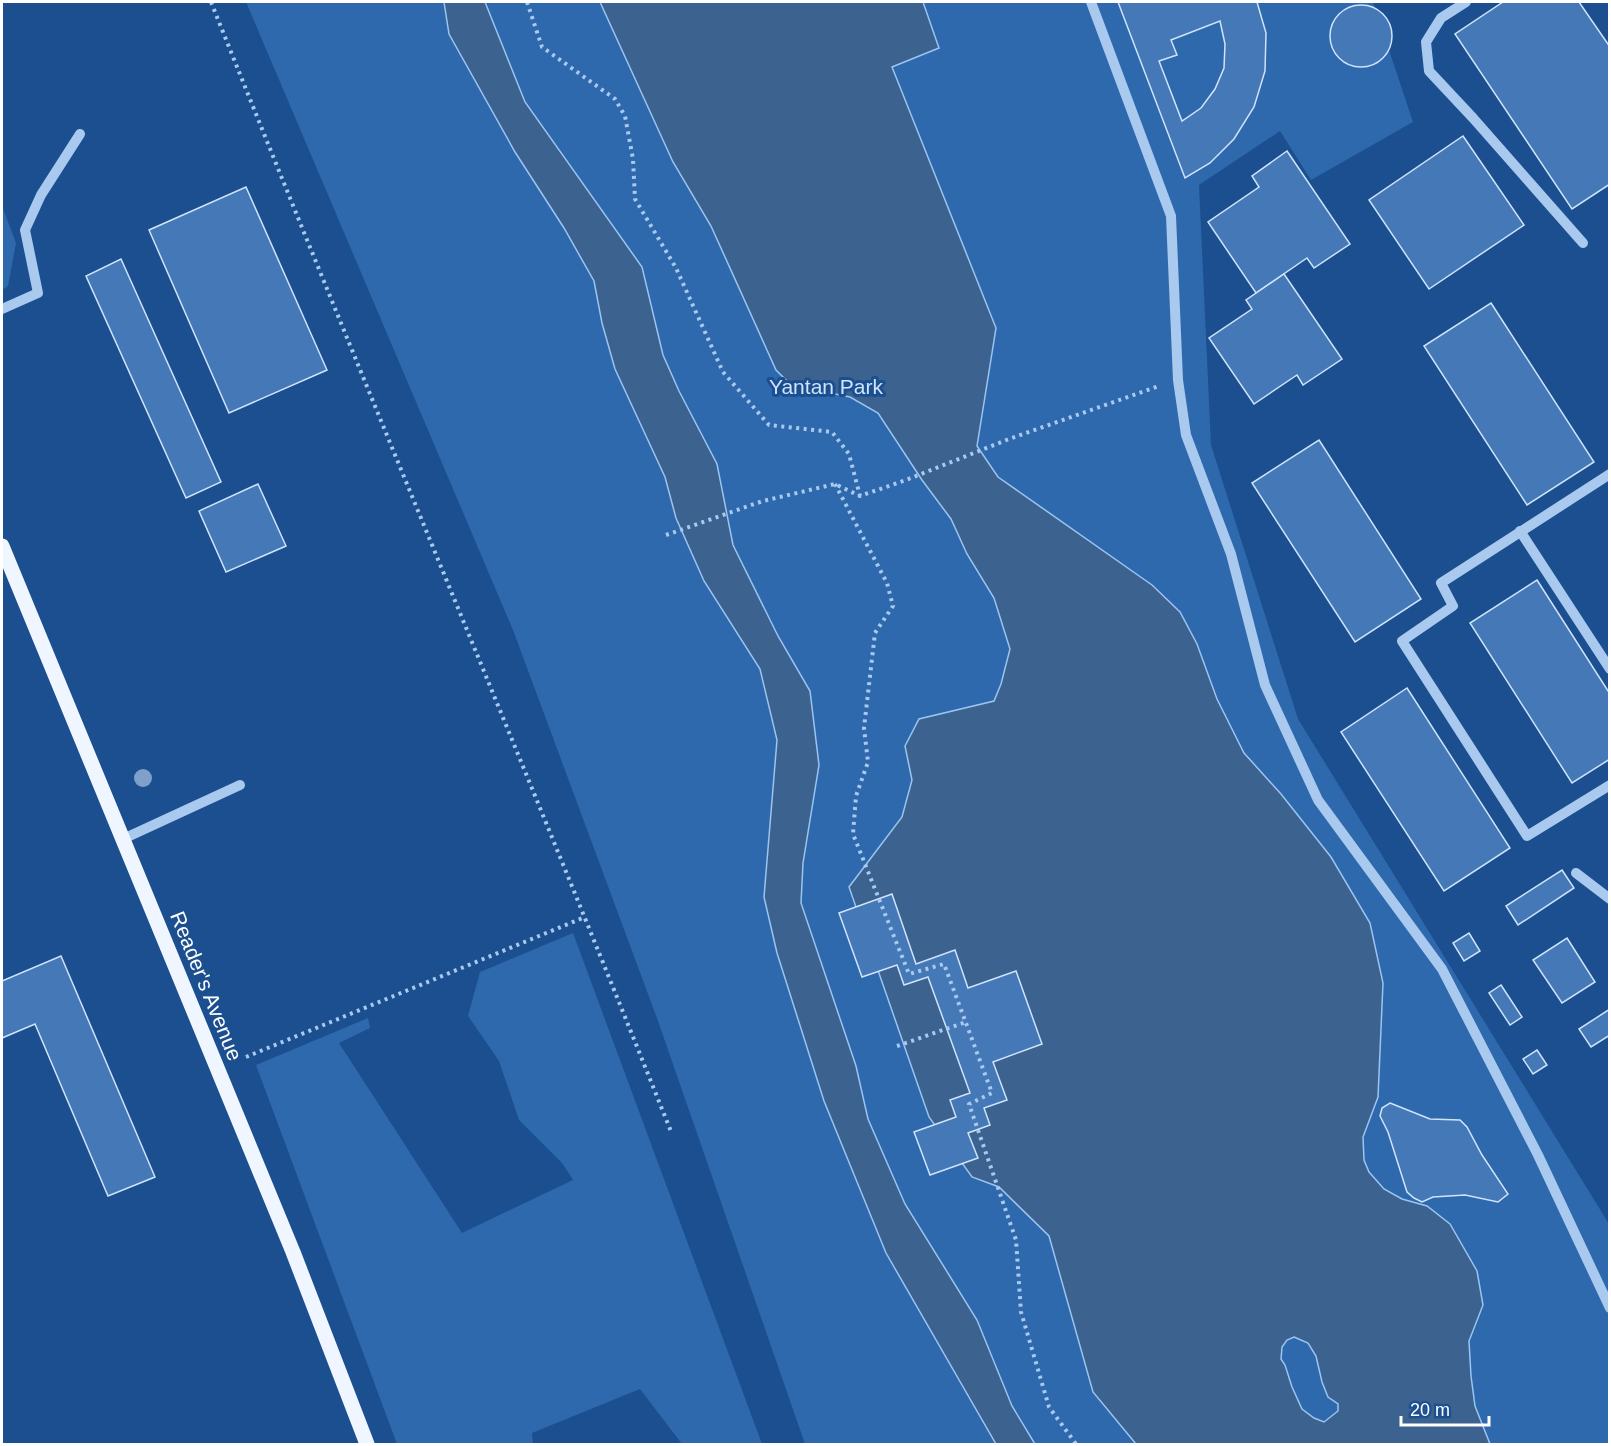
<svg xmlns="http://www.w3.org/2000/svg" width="1611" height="1446" font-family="Arial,sans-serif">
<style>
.green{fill:#2e69ad}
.water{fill:#3c6290;stroke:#9cc4f0;stroke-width:1.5;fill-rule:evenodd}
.building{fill:#4478b7;stroke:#cfe3fa;stroke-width:1.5;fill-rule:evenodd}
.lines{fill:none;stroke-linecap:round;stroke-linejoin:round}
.path{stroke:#a9c9ee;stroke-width:4;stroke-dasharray:3 4.5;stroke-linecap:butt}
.minor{stroke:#a9c9ee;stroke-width:10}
.major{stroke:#f0f6ff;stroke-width:15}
.tree{fill:#7ea0ca}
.labels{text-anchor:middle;stroke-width:6;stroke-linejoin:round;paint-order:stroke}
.park-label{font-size:21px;fill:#cfe3fa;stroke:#1b4f8f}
.street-label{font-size:21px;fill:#fff;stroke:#1b4f8f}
</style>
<rect width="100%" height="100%" fill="#1b4f8f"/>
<g class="green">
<polygon points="246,2 1373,2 1413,122 1311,180 1280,131 1199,185 1211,445 1298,719 1609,1224 1609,1444 805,1444 658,1021 513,630"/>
<polygon points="2,206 16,243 8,286 2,290"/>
<polygon points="573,933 762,1444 682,1444 640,1389 532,1433 533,1444 397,1444 256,1065 368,1018 370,1028 339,1043 462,1233 573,1180 562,1163 519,1120 499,1061 468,1016 480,972"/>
</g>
<g class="water">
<polygon points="444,2 485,2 525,102 642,267 663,355 679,391 717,464 733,545 778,636 810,691 819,765 803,863 801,903 856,1066 868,1119 905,1204 977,1320 1012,1406 1035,1444 996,1444 886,1253 824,1101 777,953 764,897 777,740 760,669 704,581 676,518 665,477 615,369 602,323 594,281 564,228 515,152 449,34"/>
<path d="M600,2H923L939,48L892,67L996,328L977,446L998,477L1152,585L1180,612L1197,644L1217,699L1244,753L1281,794L1331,857L1370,923L1383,983L1378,1097L1363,1137L1364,1160L1369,1172L1384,1189L1402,1199L1427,1206L1450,1224L1477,1271L1483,1305L1469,1341L1471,1376L1475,1406L1490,1444H1136L1093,1392L1049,1236L999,1187L972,1177L929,1117L849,887L902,817L912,780L905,746L919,719L994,701L1001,684L1010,649L994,598L967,554L951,519L922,480L878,413L850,397L791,385L776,370L711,226L673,162ZM1294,1337L1308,1343L1316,1356L1322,1382L1328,1397L1338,1404V1411L1324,1422L1314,1418L1302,1409L1292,1387L1285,1365L1281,1359L1282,1347L1287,1340Z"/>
</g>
<g class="building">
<path d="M1118,2H1257L1266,33L1265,71L1254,107L1234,139L1210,163L1185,178ZM1220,21L1225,44L1224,68L1215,89L1201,108L1182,121L1159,61L1177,55L1171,40Z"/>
<polygon points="1503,2 1579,2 1610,47 1610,184 1572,209 1455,34"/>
<circle cx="1361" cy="36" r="31"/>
<polygon points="1463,136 1524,225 1429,289 1369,200"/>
<polygon points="1287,151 1350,244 1314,268 1307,258 1256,293 1208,222 1259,187 1252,176"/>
<polygon points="246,187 327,370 229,413 149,230"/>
<polygon points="121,259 221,482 186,498 86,276"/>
<polygon points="1284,274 1342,359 1303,385 1297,375 1254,404 1209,338 1252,309 1246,300"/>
<polygon points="1491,303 1594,462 1527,505 1424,346"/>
<polygon points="1319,440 1421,599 1355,642 1252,483"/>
<polygon points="258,484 286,546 226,572 199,511"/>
<polygon points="1537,580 1610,694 1610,759 1572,783 1470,623"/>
<polygon points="1407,688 1510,848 1444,891 1341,732"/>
<polygon points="1562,870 1574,888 1518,925 1506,906"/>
<polygon points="892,894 916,964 955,950 968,988 1016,971 1042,1044 993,1062 1007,1100 984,1108 990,1125 968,1133 978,1158 930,1175 914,1132 956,1117 950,1100 970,1093 928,977 904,985 897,965 862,977 839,913"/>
<polygon points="1469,933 1480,951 1464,961 1453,943"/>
<polygon points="1567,938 1595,982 1562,1003 1533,960"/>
<polygon points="61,956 155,1177 108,1196 35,1024 2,1038 2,981"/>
<polygon points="1501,985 1522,1017 1510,1025 1489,993"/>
<polygon points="1610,1009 1610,1035 1591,1047 1579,1029"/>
<polygon points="1537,1050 1547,1065 1533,1074 1523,1059"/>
<polygon points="1390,1103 1430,1119 1460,1120 1467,1127 1482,1155 1508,1194 1498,1202 1465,1195 1433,1197 1422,1202 1414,1198 1407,1192 1388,1132 1380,1116 1382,1108"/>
</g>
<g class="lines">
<g class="path">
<path d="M211,2C362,380 521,756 672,1134"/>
<polyline points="527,2 542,47 615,99 625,116 633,159 635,199 676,268 723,372 769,425 832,432 849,454 860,496"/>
<polyline points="835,484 887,583 893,606 875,633 864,728 868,762 856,796 853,834 909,974 944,964 992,1093 969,1104 1016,1240 1021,1312 1049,1407 1076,1444"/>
<polyline points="666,535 763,501 835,484 860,496 906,480 1009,439 1159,386"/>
<polyline points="897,1046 966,1022"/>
<polyline points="246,1057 585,917"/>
</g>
<g class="minor">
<polyline points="1091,2 1171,216 1178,380 1186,435 1231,554 1265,685 1318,800 1442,969 1538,1155 1610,1308"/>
<polyline points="1466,2 1441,18 1426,42 1429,71 1473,118 1583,243"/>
<polyline points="2,309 38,293 25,230 41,195 80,134"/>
<polyline points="1610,474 1441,583 1453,606 1402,641 1527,836 1610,785"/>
<polyline points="1520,531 1610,669"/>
<polyline points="123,839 240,785"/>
<polyline points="1576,873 1610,899"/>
</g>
<polyline class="major" points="2,546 293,1252 367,1444"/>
</g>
<circle class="tree" cx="143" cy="778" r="9"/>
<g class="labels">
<g class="park-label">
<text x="826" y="394">Yantan Park</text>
</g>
<g class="street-label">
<text transform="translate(206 986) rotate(68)" y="7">Reader's Avenue</text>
</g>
</g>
<rect width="1611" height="1446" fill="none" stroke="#ffffff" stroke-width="6"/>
<path d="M1401 1416v9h88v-9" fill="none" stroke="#ffffff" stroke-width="3"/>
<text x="1410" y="1416" font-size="18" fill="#ffffff" stroke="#1b4f8f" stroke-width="4.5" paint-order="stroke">20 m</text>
</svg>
